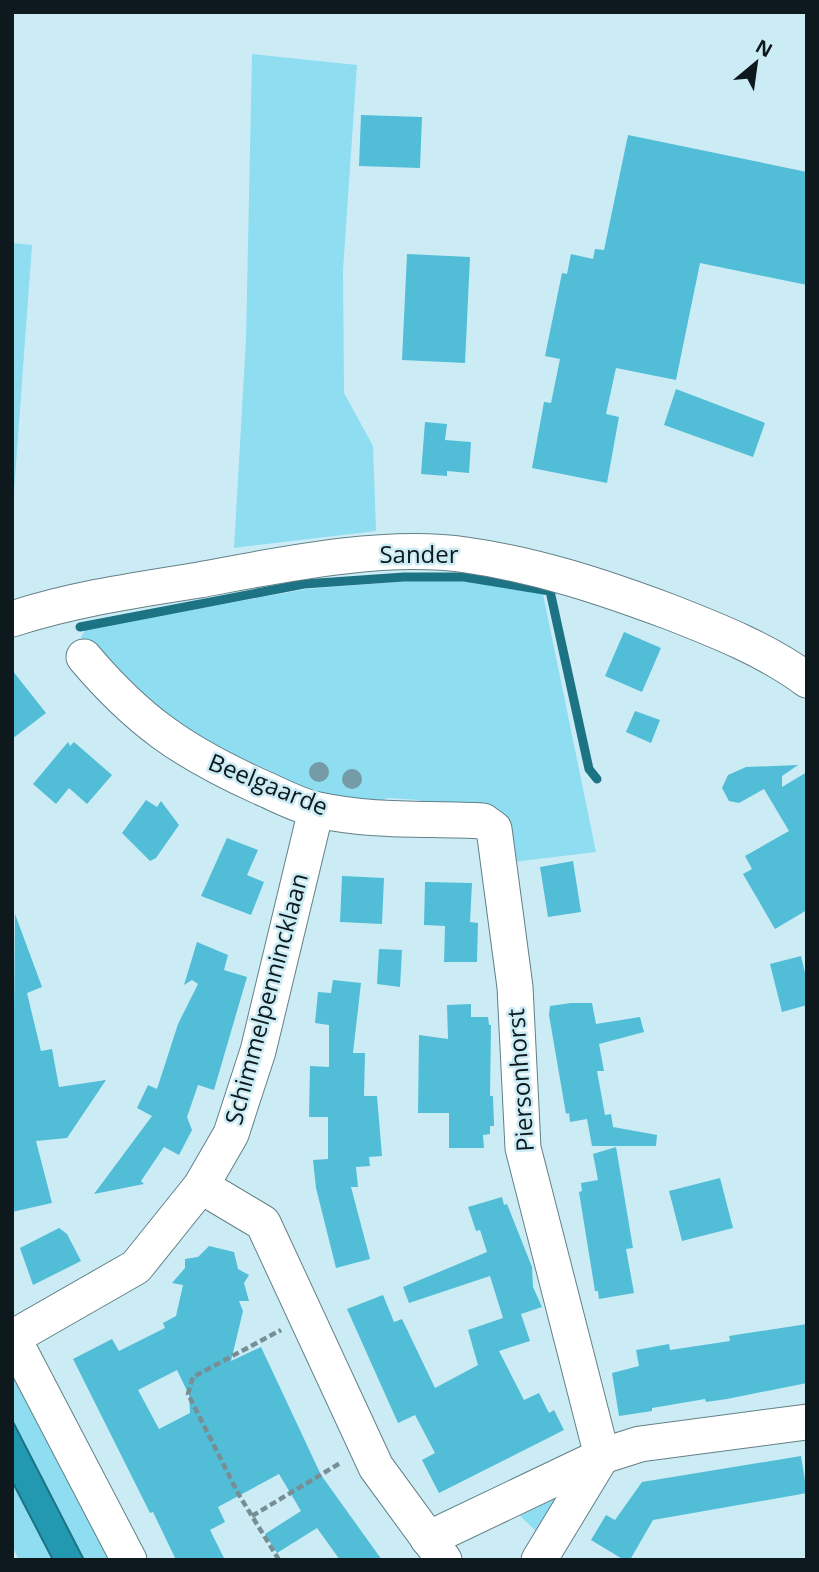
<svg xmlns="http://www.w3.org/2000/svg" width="819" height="1572" font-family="'Open Sans',sans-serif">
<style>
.green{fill:#8eddf0}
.water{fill:#2299b1;stroke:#1c7384;stroke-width:2}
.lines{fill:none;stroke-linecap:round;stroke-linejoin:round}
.stream{stroke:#1c7384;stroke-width:9}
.building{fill:#51bdd6;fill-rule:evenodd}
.minor-casing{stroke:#628087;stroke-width:37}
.path{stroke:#778e95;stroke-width:4.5;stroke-dasharray:7 3.5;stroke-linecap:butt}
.minor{stroke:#fff;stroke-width:35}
.tree{fill:#759ca6}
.labels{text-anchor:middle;stroke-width:5;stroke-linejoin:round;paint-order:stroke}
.street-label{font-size:24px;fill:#0d191c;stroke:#ccecf5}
</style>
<rect width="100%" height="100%" fill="#ccecf5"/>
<g class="green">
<polygon points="252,54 357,65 343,270 344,393 373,446 376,531 234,548 246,340"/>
<polygon points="12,243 32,245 12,519"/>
<polygon points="436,579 508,586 543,594 596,852 513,862 503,825 428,809 419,800 387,798 371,809 281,786 272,772 238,756 219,758 139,703 140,689 120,671 105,668 81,637 86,629 307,589"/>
<polygon points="12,1366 117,1560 84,1560 12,1420"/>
<polygon points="12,1481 53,1560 19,1560 12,1546"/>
<polygon points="550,1490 560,1496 540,1535 513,1509"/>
</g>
<polygon class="water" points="12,1420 84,1560 53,1560 12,1481"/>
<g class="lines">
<polyline class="stream" points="80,627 304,584 404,577 464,577 550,591 589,769 597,779"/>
</g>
<g class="building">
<polygon points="361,115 422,117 420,168 359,166"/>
<polygon points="628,135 807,172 807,285 700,263 676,380 616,368 606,414 619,417 607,483 532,468 544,402 551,403 560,359 545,356 562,273 567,274 571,254 593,259 595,249 604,250"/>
<polygon points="407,254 470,257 465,363 402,360"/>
<polygon points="676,389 765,423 753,457 664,425"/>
<polygon points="425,422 447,424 445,440 471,442 469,473 447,471 447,476 421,474"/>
<polygon points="624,632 661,648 642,692 605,676"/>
<polygon points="12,670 46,713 12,739"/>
<polygon points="635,711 660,720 651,743 626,732"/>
<polygon points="68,742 70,746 74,742 112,775 87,804 69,788 56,804 33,784"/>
<polygon points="798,765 782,776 782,787 807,772 807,910 775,929 743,874 752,869 745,856 789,831 764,789 739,803 729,801 722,788 728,775 746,767"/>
<polygon points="146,800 157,807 161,801 179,825 156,858 150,861 122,833"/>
<polygon points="227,838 258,850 247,875 264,882 251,915 201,896"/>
<polygon points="573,861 581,912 548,917 540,867"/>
<polygon points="342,876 384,878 382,924 340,922"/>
<polygon points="425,882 472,883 470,922 478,923 477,962 444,962 445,926 424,925"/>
<polygon points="15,914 42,987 27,993 41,1051 52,1049 59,1087 106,1080 67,1138 36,1141 52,1203 12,1212"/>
<polygon points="197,942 228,955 224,970 247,977 214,1090 198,1085 187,1117 192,1130 179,1155 164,1147 141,1181 144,1184 94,1194 152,1116 137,1108 148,1085 157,1089 178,1024 198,984 192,980 184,985"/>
<polygon points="379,949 402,950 400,987 377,984"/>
<polygon points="801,956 807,981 807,1005 782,1012 770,964"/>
<polygon points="333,980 361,983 353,1053 365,1053 364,1096 377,1096 382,1156 369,1157 370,1166 356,1167 358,1187 351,1187 370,1259 336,1268 316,1188 313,1160 328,1159 328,1117 309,1117 310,1066 329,1067 329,1025 315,1023 318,992 331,993"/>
<polygon points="571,1003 592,1003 596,1024 640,1017 644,1032 599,1044 604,1071 597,1071 605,1115 611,1114 613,1127 657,1135 656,1146 592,1146 587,1119 570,1122 569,1113 566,1114 549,1015 550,1006"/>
<polygon points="471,1004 471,1017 488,1017 489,1025 491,1025 490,1096 493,1096 494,1126 490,1126 490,1134 483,1135 484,1148 449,1148 449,1113 418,1113 419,1035 448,1039 447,1005"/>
<polygon points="616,1147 633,1248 626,1249 634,1293 599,1299 598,1291 595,1291 579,1192 582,1191 581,1183 598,1180 593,1154"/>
<polygon points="720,1178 733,1228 682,1241 669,1191"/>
<polygon points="502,1197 504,1205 507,1204 532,1267 533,1287 542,1307 521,1314 530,1341 499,1351 524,1400 539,1393 549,1413 554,1410 564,1430 439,1493 422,1460 435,1453 415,1415 398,1423 347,1309 383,1295 394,1322 402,1319 435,1388 478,1365 468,1330 503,1318 490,1276 409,1303 403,1287 487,1252 480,1230 476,1231 468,1207"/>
<polygon points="59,1228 67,1234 81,1261 33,1285 20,1248"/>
<path d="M209,1246L234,1252L238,1269L249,1275L244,1283L249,1301H239L243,1311L231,1361L261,1347L321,1475L382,1560H340L317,1528L277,1553L265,1534L301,1511L279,1474L218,1507L225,1522L210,1530L225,1560H176L153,1512L150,1513L73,1359L112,1339L119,1351L165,1328L163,1323L176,1316L183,1285L172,1283L185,1268V1259L198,1257ZM177,1370L189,1395L190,1413L159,1429L138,1390Z"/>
<polygon points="807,1324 807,1383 727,1399 706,1402 705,1399 652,1408 652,1411 619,1416 612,1373 639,1366 636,1350 669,1344 670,1350 730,1341 729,1336"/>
<polygon points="801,1456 807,1493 653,1520 630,1560 624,1560 591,1540 606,1515 615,1520 642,1482"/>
</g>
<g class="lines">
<defs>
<g id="minor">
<path d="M12,619C73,599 136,590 199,580C280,565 384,543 466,555C537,565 603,587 670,612C716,630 767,650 807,680"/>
<path d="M84,657C138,721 183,752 258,786C277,794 298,806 318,810C373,822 427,818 483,821L494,829L515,987L523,1148L602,1456L539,1560"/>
<polyline points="201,1186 263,1223 376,1467 444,1560"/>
<polyline points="12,1336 129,1560"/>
<polyline points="12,1338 136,1267 201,1186 231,1134 258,1051 316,810"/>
<polyline points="428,1539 602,1456 640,1444 807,1422"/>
</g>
</defs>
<use href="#minor" class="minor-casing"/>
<g class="path">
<polyline points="252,1516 342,1462"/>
<polyline points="279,1560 239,1495 188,1394 193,1377 281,1330"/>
</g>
<use href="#minor" class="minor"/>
</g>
<g class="tree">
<circle cx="319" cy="772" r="10"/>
<circle cx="352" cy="779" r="10"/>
</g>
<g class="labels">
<g class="street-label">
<text x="419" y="563">Sander</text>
<text transform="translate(268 785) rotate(22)" y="8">Beelgaarde</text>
<text transform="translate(267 999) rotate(-75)" y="8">Schimmelpennincklaan</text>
<text transform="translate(521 1080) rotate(-94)" y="8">Piersonhorst</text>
</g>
</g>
<rect width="819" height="1572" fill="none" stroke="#0d191c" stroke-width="28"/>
<g transform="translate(756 63) rotate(29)" stroke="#ccecf5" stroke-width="5" paint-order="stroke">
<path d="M0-5L12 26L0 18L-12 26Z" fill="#0d191c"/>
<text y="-10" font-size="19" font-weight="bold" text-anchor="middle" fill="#0d191c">N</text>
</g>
</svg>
